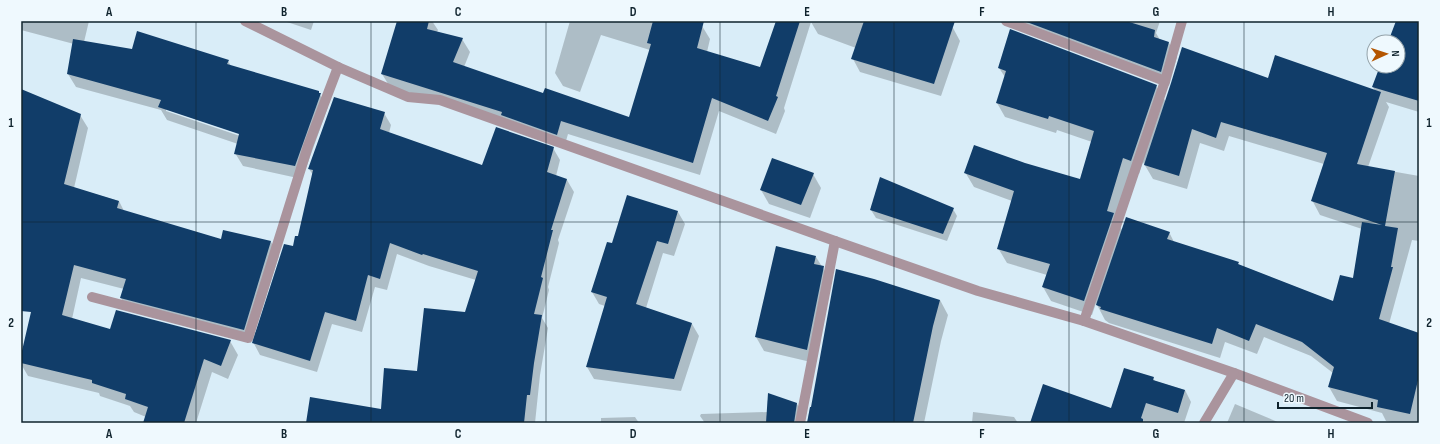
<svg xmlns="http://www.w3.org/2000/svg" width="1440" height="444" font-family="'Sofia Sans Condensed',sans-serif">
<style>
.shadow{fill:#0003;fill-rule:evenodd}
.building{fill:#113d69}
.lines{fill:none;stroke-linecap:round;stroke-linejoin:round}
.street{stroke:#aa949d;stroke-width:10}
.grid{fill:none;stroke:#0f232d;stroke-width:1;stroke-opacity:0.55}
.neatline{fill:none;stroke:#0f232d;stroke-width:1.5}
.grid-label{font-size:13px;text-anchor:middle;font-weight:bold;fill:#0f232d}
</style>
<rect width="100%" height="100%" fill="#d9edf8"/>
<g class="shadow">
<path d="M21,21H89L84,42L132,50L228,61L231,66L318,92L328,107L302,179L243,166L235,153L238,144L167,120L161,110L76,87L68,74L74,44L21,30ZM166,109L244,135L243,137L166,111Z"/>
<polygon points="284,21 314,21 311,30"/>
<polygon points="398,21 432,21 438,30 437,32 462,39 470,52 464,67 544,94 630,118 650,50 601,35 580,92 563,86 555,73 570,21 699,21 710,39 707,52 761,68 778,21 933,21 953,28 960,41 941,96 860,72 853,59 856,48 818,34 811,22 784,108 785,111 776,134 719,111 700,175 568,134 564,148 390,87 382,74"/>
<polygon points="1017,21 1160,21 1156,33 1160,40 1169,43 1177,57 1169,86 1023,31"/>
<path d="M1397,21H1419V112L1386,102L1389,107L1368,167L1419,176V241L1412,240L1389,324L1419,334V423H1397L1386,421L1382,413L1337,401L1329,387L1333,373L1311,356L1264,337L1257,354L1225,342L1220,358L1109,323L1105,320L1096,303L1092,315L1051,301L1043,287L1047,275L1007,263L998,248L1012,201L974,187L965,172L1025,164L1080,180L1092,142L1057,130L1056,133L1005,117L997,103L1005,77L999,68L1156,86L1166,102L1268,79L1375,91L1373,87L1381,66H1398V42H1389ZM1229,136L1324,164L1312,200L1320,215L1362,229L1353,280L1334,302L1239,265L1238,263L1174,242L1169,232L1122,230L1116,220L1131,172L1139,174L1143,162L1153,179L1187,189L1200,143L1224,151Z"/>
<polygon points="21,90 80,115 88,128 74,188 119,201 124,211 222,240 224,231 271,242 279,256 255,332 257,332 298,237 313,175 309,169 384,113 391,125 389,133 483,166 553,148 560,160 556,176 567,180 574,192 558,240 559,243 548,287 549,290 542,318 548,328 540,375 535,423 307,423 381,420 418,372 466,314 476,280 429,266 397,254 387,290 375,287 362,332 332,324 317,372 260,355 252,340 251,343 129,311 121,298 124,289 81,278 72,319 110,330 230,341 238,355 228,379 212,372 196,423 145,423 146,417 134,412 130,406 100,396 99,393 28,376 21,364 21,360 40,276 21,269"/>
<polygon points="813,174 821,188 810,218 769,204 761,190"/>
<polygon points="953,209 957,216 947,241 876,218 871,210"/>
<polygon points="678,212 685,224 674,256 663,253 646,308 692,324 699,336 681,391 594,379 587,367 605,306 599,304 592,292 612,245"/>
<polygon points="816,257 831,281 815,363 764,351 756,337"/>
<polygon points="940,300 948,315 941,341 924,423 807,423 810,408"/>
<polygon points="1153,378 1155,381 1185,390 1191,402 1184,423 1033,423 1112,409"/>
<polygon points="797,404 805,418 804,423 705,423 700,416 701,414 768,412"/>
<polygon points="1235,404 1280,423 1227,423"/>
<polygon points="973,412 1014,417 1018,423 972,423"/>
<polygon points="635,417 639,423 601,423 601,418"/>
</g>
<g class="building">
<polygon points="397,21 429,21 427,29 463,38 453,62 543,93 545,88 629,117 651,44 647,43 653,21 704,21 697,48 760,67 776,21 800,21 776,96 778,97 768,121 712,98 693,163 561,121 557,135 501,115 502,112 381,74"/>
<polygon points="864,21 955,21 934,84 851,59"/>
<polygon points="1024,21 1126,21 1155,30 1154,37 1169,42 1161,72"/>
<polygon points="1396,21 1419,21 1419,101 1372,87 1380,66 1398,66 1398,42 1388,42"/>
<polygon points="1010,29 1157,85 1131,161 1123,158 1107,211 1114,213 1084,301 1042,287 1050,264 997,249 1014,191 964,173 974,145 1025,163 1080,179 1094,131 1049,116 1048,119 996,103 1006,71 998,68"/>
<polygon points="137,31 229,60 227,64 319,91 319,93 321,93 295,166 234,154 239,134 158,107 161,100 67,74 73,39 132,49"/>
<polygon points="1182,47 1268,78 1275,55 1381,92 1357,164 1395,171 1385,226 1398,228 1391,267 1393,267 1379,319 1419,333 1419,376 1410,414 1377,407 1378,400 1328,387 1334,367 1302,342 1256,324 1249,341 1217,328 1212,344 1100,309 1101,307 1096,305 1126,217 1170,232 1167,239 1239,262 1238,264 1333,301 1340,275 1353,278 1362,222 1382,225 1311,201 1327,153 1221,122 1216,138 1192,129 1179,176 1144,165 1171,83"/>
<polygon points="21,89 81,114 64,184 119,201 117,208 221,239 223,230 271,241 244,330 120,298 126,279 74,265 62,315 110,329 116,310 231,340 221,366 204,359 184,423 143,423 148,407 125,399 126,394 92,383 92,380 21,363 21,355 31,312 21,311"/>
<polygon points="334,97 385,112 380,129 482,165 496,127 554,147 547,172 567,179 551,230 553,230 541,277 543,278 534,314 542,315 534,363 530,395 527,395 524,423 306,423 310,397 381,409 384,368 417,371 424,308 465,312 478,271 423,254 422,255 390,243 380,279 368,275 356,321 325,312 310,361 252,343 284,244 293,246 295,236 298,236 313,170 308,169"/>
<polygon points="772,158 814,173 801,205 760,190"/>
<polygon points="880,177 954,208 943,234 870,210"/>
<polygon points="627,195 678,211 668,244 657,241 636,304 692,323 674,379 586,367 607,297 591,292 607,242 612,243"/>
<polygon points="776,246 816,256 814,264 824,266 807,350 755,337"/>
<polygon points="836,269 874,279 940,300 933,326 913,423 807,423 810,407 811,407"/>
<polygon points="1124,368 1154,377 1153,380 1185,390 1178,413 1146,403 1141,418 1143,419 1143,423 1030,423 1043,384 1111,408"/>
<polygon points="768,393 797,403 794,423 766,423"/>
</g>
<g class="lines">
<g class="street">
<polyline points="245,21 338,67 408,97 440,100 835,241 978,291 1084,321 1234,373 1368,423"/>
<polyline points="1006,21 1165,81"/>
<polyline points="92,297 248,338 308,146 338,67"/>
<polyline points="1084,321 1165,81 1182,21"/>
<polyline points="800,423 835,241"/>
<polyline points="1204,423 1234,373"/>
</g>
</g>
<path class="grid" d="M196,21V423M371,21V423M546,21V423M720,21V423M894,21V423M1069,21V423M1244,21V423M21,222H1419"/>
<rect width="1440" height="444" fill="none" stroke="#eff9fe" stroke-width="44"/>
<g transform="translate(1386 54) rotate(87)"><circle r="19" fill="#eff9fe" stroke="#95a3aa"/>
<path d="M0-3L7 15L0 10L-7 15Z" fill="#b45601"/>
<text y="-6" font-size="11" font-weight="bold" text-anchor="middle" fill="#0f232d">N</text>
</g>
<path d="M1278 402v6h94v-6" fill="none" stroke="#0f232d" stroke-width="2"/>
<text x="1284" y="402" font-size="12" fill="#0f232d" stroke="#eff9fe" stroke-width="3" paint-order="stroke">20 m</text>
<rect x="22" y="22" width="1396" height="400" class="neatline"/>
<g class="grid-label">
<text x="109" y="16">A</text>
<text x="284" y="16">B</text>
<text x="458" y="16">C</text>
<text x="633" y="16">D</text>
<text x="807" y="16">E</text>
<text x="982" y="16">F</text>
<text x="1156" y="16">G</text>
<text x="1331" y="16">H</text>
<text x="11" y="127">1</text>
<text x="1429" y="127">1</text>
<text x="11" y="327">2</text>
<text x="1429" y="327">2</text>
<text x="109" y="438">A</text>
<text x="284" y="438">B</text>
<text x="458" y="438">C</text>
<text x="633" y="438">D</text>
<text x="807" y="438">E</text>
<text x="982" y="438">F</text>
<text x="1156" y="438">G</text>
<text x="1331" y="438">H</text>
</g>
</svg>
